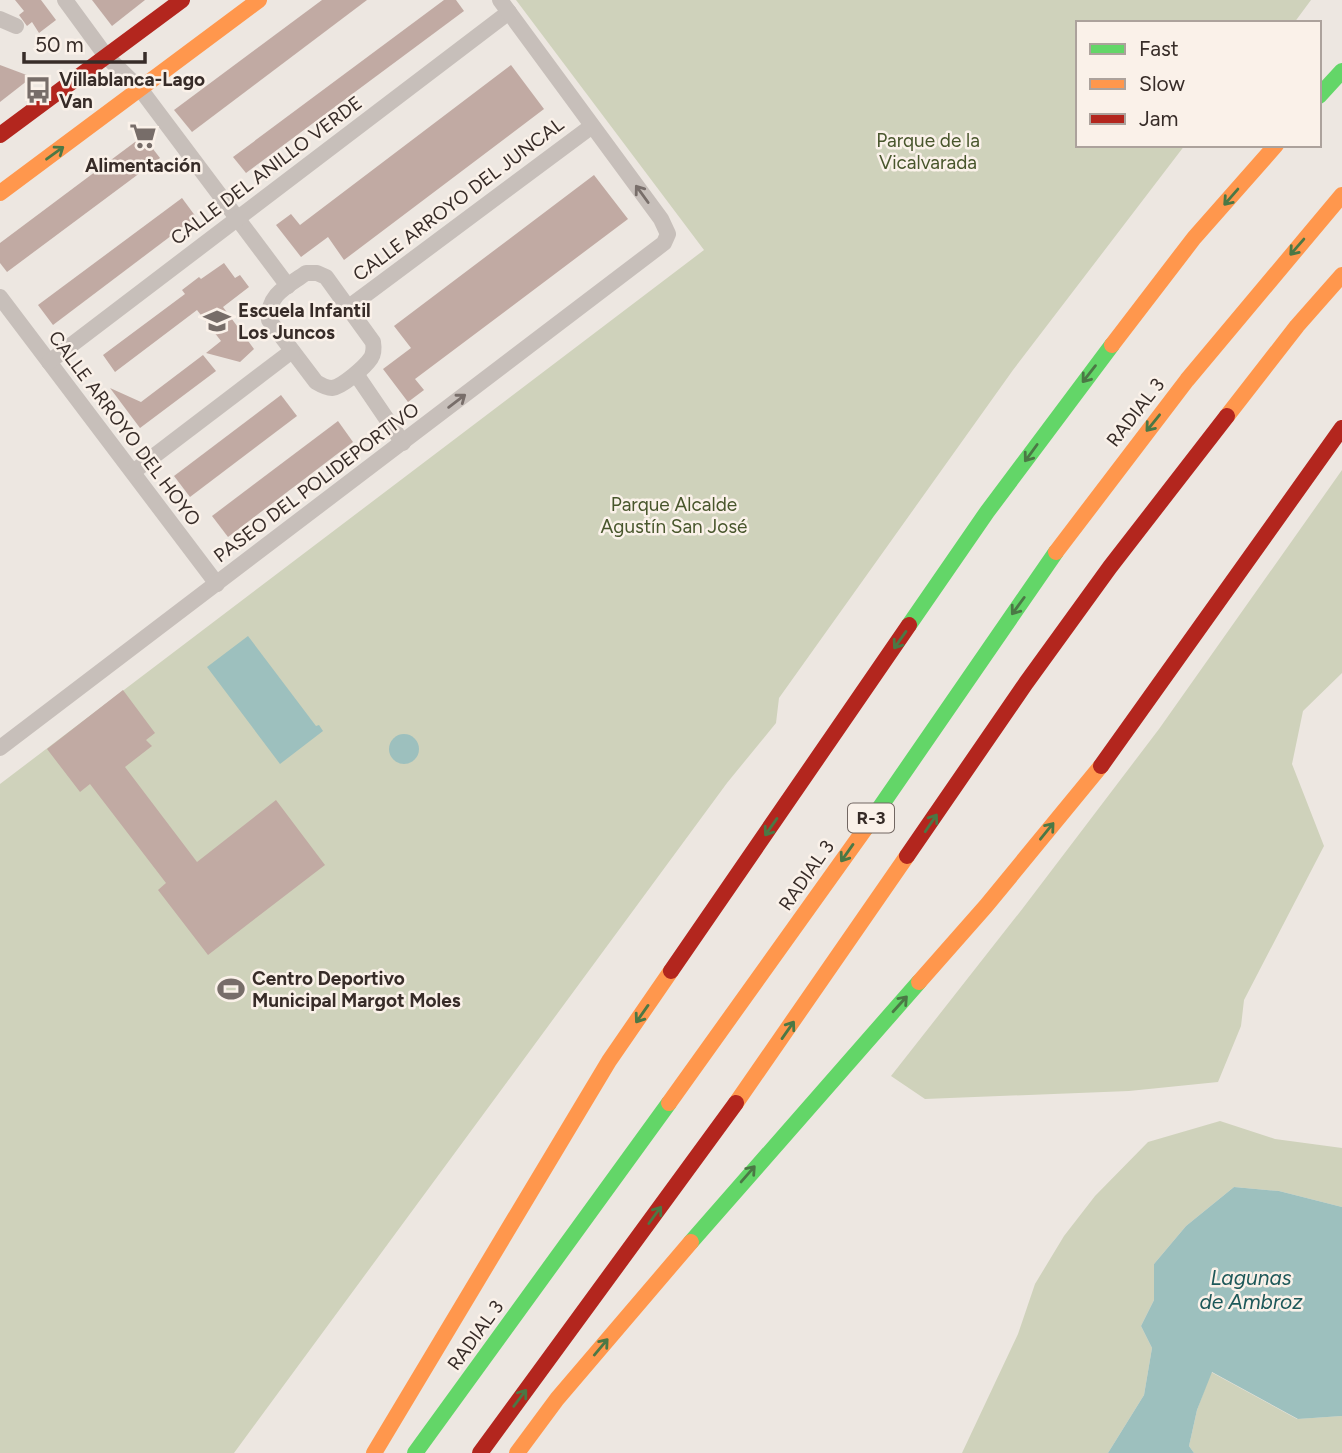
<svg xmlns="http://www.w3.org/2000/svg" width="1342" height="1453" font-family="Figtree,sans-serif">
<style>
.green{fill:#cfd2bb}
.water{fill:#9dc0be}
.building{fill:#c1aaa3}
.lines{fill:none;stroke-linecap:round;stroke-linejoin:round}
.street{stroke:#c7bfba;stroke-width:16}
.fast{stroke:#63d668;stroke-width:16}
.slow{stroke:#ff974d;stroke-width:16}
.jam{stroke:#b3261e;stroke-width:16}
.oneway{stroke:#4b7845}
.oneway2{stroke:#786e6a}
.labels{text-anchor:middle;stroke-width:5;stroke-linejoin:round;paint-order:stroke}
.shield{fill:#faf1e9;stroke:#726762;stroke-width:2}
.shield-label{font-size:18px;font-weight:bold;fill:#372c28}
.poi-label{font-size:19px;font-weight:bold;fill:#372c28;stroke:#faf1e9;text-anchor:start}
.park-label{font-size:19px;fill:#48562c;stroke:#faf1e9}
.street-label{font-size:19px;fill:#372c28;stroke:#faf1e9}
.water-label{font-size:21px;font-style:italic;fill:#1d5859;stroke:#faf1e9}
</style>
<rect width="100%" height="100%" fill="#ede7e1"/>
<g class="green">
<polygon points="516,0 1311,0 1294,23 1078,23 1078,145 1185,145 1013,370 779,698 776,723 727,783 234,1453 0,1453 0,784 704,250"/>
<polygon points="1342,470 1342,673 1303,711 1292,764 1324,846 1244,1000 1241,1026 1218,1082 1129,1091 925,1099 891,1076 1023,908 1159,729"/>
<polygon points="1220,1121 1275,1139 1342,1148 1342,1207 1279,1191 1234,1187 1186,1226 1154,1264 1154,1300 1141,1326 1152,1348 1144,1395 1108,1453 962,1453 1018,1334 1035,1284 1064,1236 1095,1196 1148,1142"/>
<polygon points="1211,1372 1297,1419 1342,1416 1342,1453 1194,1453 1189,1446 1197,1410"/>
</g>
<g class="water">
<polygon points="248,636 316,726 319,725 323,731 280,764 207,667"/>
<circle cx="404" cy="749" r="15"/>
<polygon points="1234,1187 1279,1191 1342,1207 1342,1416 1298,1419 1212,1372 1197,1410 1189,1446 1194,1453 1108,1453 1144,1395 1152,1348 1141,1326 1154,1300 1154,1264 1186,1226"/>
</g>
<g class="building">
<polygon points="15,0 41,0 56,20 39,33 32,22 27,26 19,15 24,11"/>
<polygon points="92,0 145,0 112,26"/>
<polygon points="322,0 367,0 192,132 174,110"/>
<polygon points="444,0 456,0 464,11 246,173 233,157"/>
<polygon points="0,65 32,77 0,102"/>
<polygon points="511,65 544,109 344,260 328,237 301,257 276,225 291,214 300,225"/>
<polygon points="143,136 160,158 7,272 0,263 0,243"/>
<polygon points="594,175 628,219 415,379 424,390 408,402 383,369 411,348 394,326"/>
<polygon points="182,198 196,217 53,325 38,305"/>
<polygon points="224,263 235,278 240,275 249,287 223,307 254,349 240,362 206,353 221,341 197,310 115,372 103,355 185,294 182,290 199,277 201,279"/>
<polygon points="203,355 216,371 140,428 110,388 141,402"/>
<polygon points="281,395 297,416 190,497 174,476"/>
<polygon points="338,421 353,442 228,537 212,516"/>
<polygon points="123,690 155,733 146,740 152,746 125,767 197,862 276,800 325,865 208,955 158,890 166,883 90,784 80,792 47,749"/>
</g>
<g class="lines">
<g class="street">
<polyline points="65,0 106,56 141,90 288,286"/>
<polyline points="0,19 16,26"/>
<path d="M306,273H317L326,277L373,342C374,348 374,353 371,358C365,367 342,387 332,388C326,388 321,385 316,382L269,320C267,294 288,286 306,273Z"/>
<polyline points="0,297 217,584"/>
<polyline points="349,307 592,126"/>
<polyline points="49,362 509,12"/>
<polyline points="356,374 403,443"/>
<polyline points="133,472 292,351"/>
<polyline points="0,748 664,243 668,234 661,219 500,0"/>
</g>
<g class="fast">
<polyline points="1319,96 1342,71"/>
<polyline points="909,625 987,512 1112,345"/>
<polyline points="865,829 1056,552"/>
<polyline points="691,1242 919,982"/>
<polyline points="415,1453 669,1103"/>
</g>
<g class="slow">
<polyline points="0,193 259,0"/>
<polyline points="1112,345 1194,238 1276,145"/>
<polyline points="1227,416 1297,326 1342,275"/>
<polyline points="1056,552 1187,380 1342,195"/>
<polyline points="919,982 986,906 1101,766"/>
<polyline points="669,1103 865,829"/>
<polyline points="736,1103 907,856"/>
<polyline points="374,1453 609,1061 671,971"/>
<polyline points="517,1453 557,1399 691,1242"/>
</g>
<g class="jam">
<polyline points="0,135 182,0"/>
<polyline points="1101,766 1342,428"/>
<polyline points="907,856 1026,683 1110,567 1227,416"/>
<polyline points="671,971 909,625"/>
<polyline points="480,1453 736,1103"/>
</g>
</g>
<defs><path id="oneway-shaft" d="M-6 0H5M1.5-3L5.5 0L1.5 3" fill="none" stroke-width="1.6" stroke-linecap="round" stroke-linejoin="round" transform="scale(1.75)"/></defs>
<g class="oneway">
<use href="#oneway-shaft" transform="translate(55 153) rotate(-36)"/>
<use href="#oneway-shaft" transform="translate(1231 197) rotate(131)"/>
<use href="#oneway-shaft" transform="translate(1297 247) rotate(131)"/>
<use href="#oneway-shaft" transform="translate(1089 374) rotate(128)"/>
<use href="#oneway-shaft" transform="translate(1153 423) rotate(129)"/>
<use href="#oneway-shaft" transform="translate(1031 453) rotate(126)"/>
<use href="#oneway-shaft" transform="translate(1018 606) rotate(126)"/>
<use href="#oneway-shaft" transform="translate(900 640) rotate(125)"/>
<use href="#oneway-shaft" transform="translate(931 823) rotate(-56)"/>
<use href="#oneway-shaft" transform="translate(771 827) rotate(125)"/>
<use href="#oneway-shaft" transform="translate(1047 831) rotate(-51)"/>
<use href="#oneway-shaft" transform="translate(847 853) rotate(125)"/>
<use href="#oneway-shaft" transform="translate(900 1004) rotate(-48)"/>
<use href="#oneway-shaft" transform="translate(642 1014) rotate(125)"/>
<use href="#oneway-shaft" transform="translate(788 1030) rotate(-55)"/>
<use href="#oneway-shaft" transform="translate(748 1174) rotate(-49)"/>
<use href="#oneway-shaft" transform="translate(655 1215) rotate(-54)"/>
<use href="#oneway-shaft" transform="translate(601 1347) rotate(-50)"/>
<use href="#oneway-shaft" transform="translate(520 1398) rotate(-53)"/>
</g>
<g class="oneway2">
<use href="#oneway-shaft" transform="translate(642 194) rotate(-126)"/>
<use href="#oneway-shaft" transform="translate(457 401) rotate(-37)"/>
</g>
<defs>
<symbol id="bus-bare" viewBox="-9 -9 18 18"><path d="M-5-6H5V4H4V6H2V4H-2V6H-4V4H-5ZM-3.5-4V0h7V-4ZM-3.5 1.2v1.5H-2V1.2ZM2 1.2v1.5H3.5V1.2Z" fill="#776d69" stroke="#faf1e9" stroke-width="2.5" paint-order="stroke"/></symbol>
<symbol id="supermarket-bare" viewBox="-9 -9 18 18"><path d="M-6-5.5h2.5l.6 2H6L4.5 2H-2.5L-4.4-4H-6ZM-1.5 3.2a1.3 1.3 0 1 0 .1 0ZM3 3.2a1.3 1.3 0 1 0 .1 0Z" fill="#776d69" stroke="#faf1e9" stroke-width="2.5" paint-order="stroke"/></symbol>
<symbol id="school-bare" viewBox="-9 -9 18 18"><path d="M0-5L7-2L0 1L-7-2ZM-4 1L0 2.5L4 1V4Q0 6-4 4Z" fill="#776d69" stroke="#faf1e9" stroke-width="2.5" paint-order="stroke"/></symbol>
<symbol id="stadium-bare" viewBox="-9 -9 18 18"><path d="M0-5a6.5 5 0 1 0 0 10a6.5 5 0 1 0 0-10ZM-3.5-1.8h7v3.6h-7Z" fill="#776d69" stroke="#faf1e9" stroke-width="2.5" paint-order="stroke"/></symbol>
</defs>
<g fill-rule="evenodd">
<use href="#bus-bare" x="19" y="71" width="38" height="38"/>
<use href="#supermarket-bare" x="124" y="117" width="38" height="38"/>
<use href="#school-bare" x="198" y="302" width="38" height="38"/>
<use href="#stadium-bare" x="212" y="970" width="38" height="38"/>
</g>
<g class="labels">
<rect class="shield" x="848" y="803.5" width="46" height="29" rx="5"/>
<g class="shield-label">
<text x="871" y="824">R-3</text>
</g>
<g class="poi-label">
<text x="59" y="86">Villablanca-Lago<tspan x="59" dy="22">Van</tspan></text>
<text x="143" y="172" text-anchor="middle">Alimentación</text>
<text x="238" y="317">Escuela Infantil<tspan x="238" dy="22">Los Juncos</tspan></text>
<text x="252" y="985">Centro Deportivo<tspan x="252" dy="22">Municipal Margot Moles</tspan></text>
</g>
<g class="park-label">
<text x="928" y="147">Parque de la<tspan x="928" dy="22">Vicalvarada</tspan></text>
<text x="674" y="511">Parque Alcalde<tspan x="674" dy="22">Agustín San José</tspan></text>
</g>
<g class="street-label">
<text transform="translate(266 170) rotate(-37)" y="7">CALLE DEL ANILLO VERDE</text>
<text transform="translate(458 199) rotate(-37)" y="7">CALLE ARROYO DEL JUNCAL</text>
<text transform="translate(1135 412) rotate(-52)" y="7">RADIAL 3</text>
<text transform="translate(125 428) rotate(53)" y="7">CALLE ARROYO DEL HOYO</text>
<text transform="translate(316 482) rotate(-37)" y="7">PASEO DEL POLIDEPORTIVO</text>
<text transform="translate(806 875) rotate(-55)" y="7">RADIAL 3</text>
<text transform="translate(475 1335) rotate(-54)" y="7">RADIAL 3</text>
</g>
<g class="water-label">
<text x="1251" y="1285">Lagunas<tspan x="1251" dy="24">de Ambroz</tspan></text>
</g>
</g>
<rect x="1076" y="21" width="245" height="126" fill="#faf1e9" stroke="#aca29c" stroke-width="2"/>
<rect x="1090" y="44" width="35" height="10" fill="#63d668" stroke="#aca29c" stroke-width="2"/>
<text x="1139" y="56" font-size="21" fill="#372c28">Fast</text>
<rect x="1090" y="79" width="35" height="10" fill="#ff974d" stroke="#aca29c" stroke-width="2"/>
<text x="1139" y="91" font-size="21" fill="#372c28">Slow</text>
<rect x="1090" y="114" width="35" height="10" fill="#b3261e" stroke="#aca29c" stroke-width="2"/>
<text x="1139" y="126" font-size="21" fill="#372c28">Jam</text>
<path d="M24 52v10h121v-10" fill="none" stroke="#372c28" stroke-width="3.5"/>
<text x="35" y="52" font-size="21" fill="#372c28" stroke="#faf1e9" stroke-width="5" paint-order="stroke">50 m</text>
</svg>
